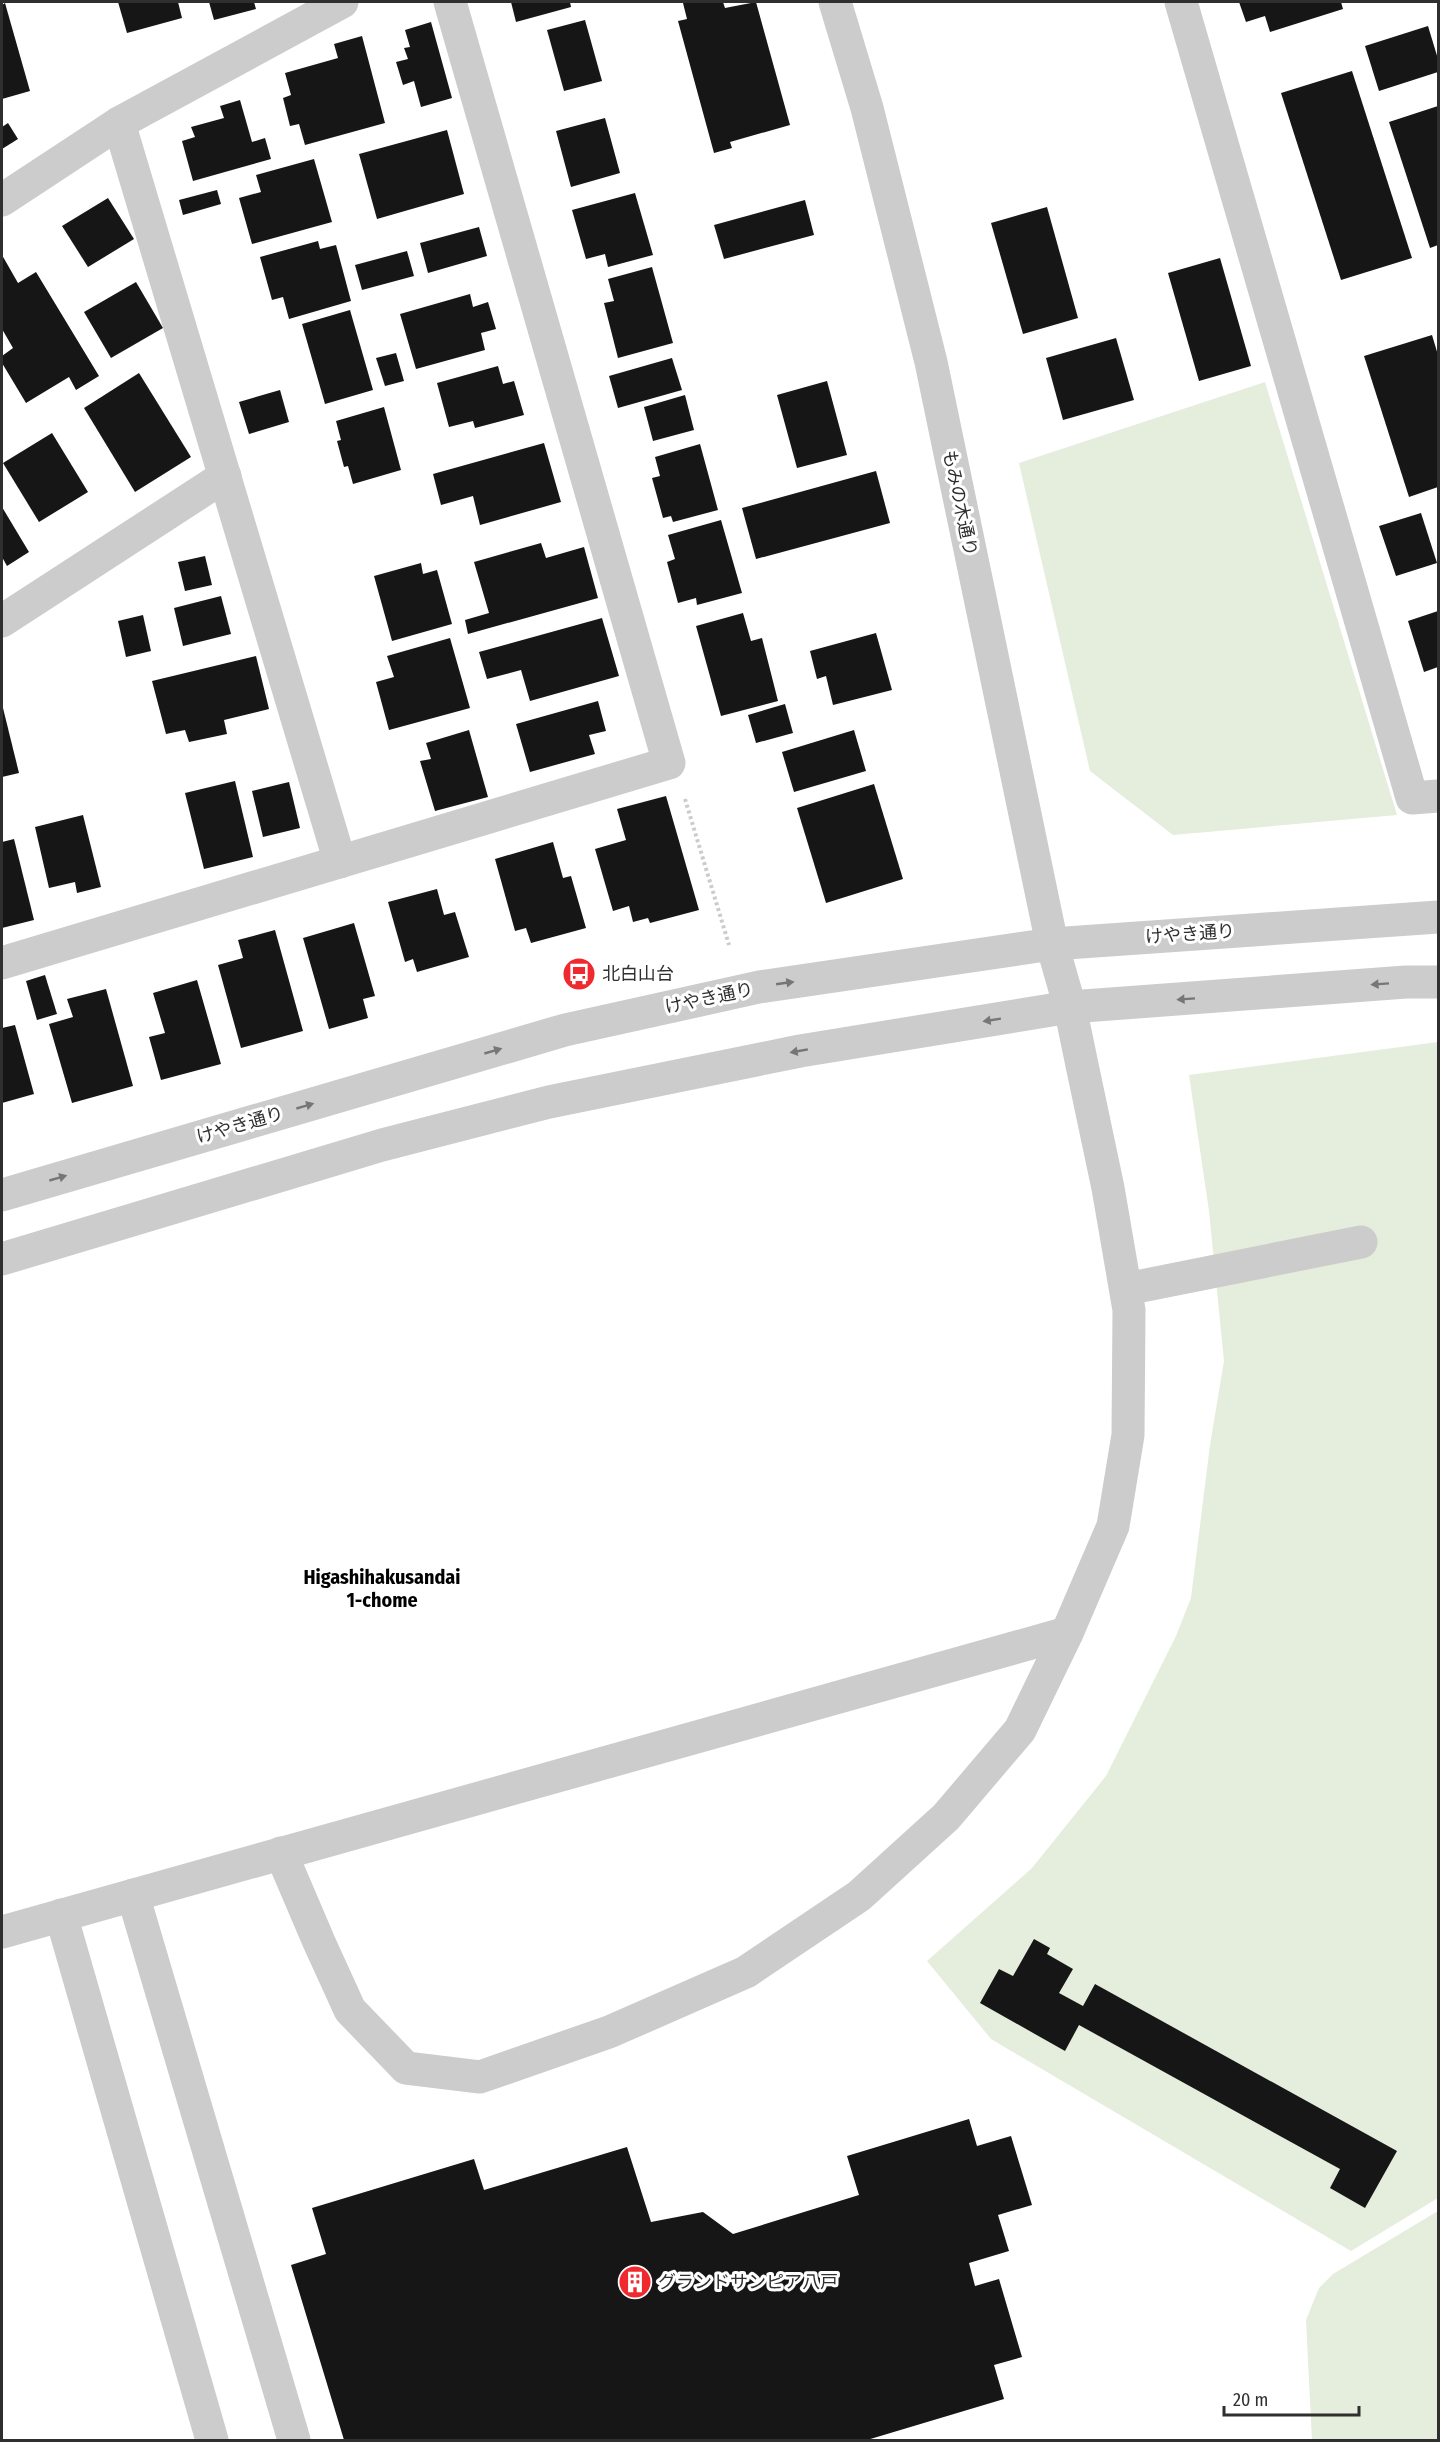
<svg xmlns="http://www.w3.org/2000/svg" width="1440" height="2442" font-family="'Fira Sans Condensed','Noto Sans JP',sans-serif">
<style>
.green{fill:#e5eddc}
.building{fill:#161616}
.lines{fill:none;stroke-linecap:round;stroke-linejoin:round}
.path{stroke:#ccc;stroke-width:4;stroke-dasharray:3 3;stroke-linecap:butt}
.minor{stroke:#ccc;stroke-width:33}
.oneway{fill:#767676}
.labels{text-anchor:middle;stroke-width:6;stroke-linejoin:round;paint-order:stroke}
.street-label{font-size:18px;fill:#2f2f2f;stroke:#fff}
.poi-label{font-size:18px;fill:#2f2f2f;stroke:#fff;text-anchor:start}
.neighbourhood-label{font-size:20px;font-weight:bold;fill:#000;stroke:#fff}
</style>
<rect width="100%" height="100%" fill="#fff"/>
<g class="green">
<polygon points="1265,382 1397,815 1173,835 1090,771 1019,463"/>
<polygon points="1438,1042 1438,2198 1351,2251 991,2039 927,1961 1032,1868 1106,1776 1176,1636 1191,1598 1210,1445 1224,1361 1209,1211 1189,1075"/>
<polygon points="1438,2211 1438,2440 1312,2440 1306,2320 1319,2288 1333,2274"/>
</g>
<g class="building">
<polygon points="118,2 178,2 182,18 127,33"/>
<polygon points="209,2 254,2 256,9 214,20"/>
<polygon points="511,2 570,2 571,7 516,22"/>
<polygon points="688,2 723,2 725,8 756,2 790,125 730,142 732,148 714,153 678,21 687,19 683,3"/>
<polygon points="1239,2 1341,2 1343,9 1270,32 1265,16 1246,22"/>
<polygon points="5,3 30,91 2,99 2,5"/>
<polygon points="585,20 602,81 564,91 547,30"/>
<polygon points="431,22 452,98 421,107 414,81 403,85 396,62 408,59 404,48 410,47 405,30"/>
<polygon points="1428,26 1438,59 1438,72 1379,91 1365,46"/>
<polygon points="362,36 385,123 305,145 299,124 290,126 283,98 291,95 285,73 338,58 334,44"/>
<polygon points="1352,71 1412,258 1341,280 1281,93"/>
<polygon points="240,100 252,142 265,138 271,159 193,181 182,141 195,137 191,127 224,118 220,106"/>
<polygon points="1438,106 1438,245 1430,248 1389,122"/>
<polygon points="605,118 620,173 571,187 556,131"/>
<polygon points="8,123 18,139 2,149 2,127"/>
<polygon points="447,130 464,194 377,219 359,154"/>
<polygon points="314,159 332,222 252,244 239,198 261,192 256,175"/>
<polygon points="217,190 221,204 183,215 179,200"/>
<polygon points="635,193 653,255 608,267 605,254 586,259 572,210"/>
<polygon points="108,198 134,239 88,267 62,226"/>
<polygon points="805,200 814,235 724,259 714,225"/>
<polygon points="1047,207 1078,318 1023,334 991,223"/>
<polygon points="479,227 487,256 428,273 420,243"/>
<polygon points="318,241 320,249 336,245 351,301 289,319 283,297 272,300 260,257"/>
<polygon points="407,251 414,276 362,290 355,265"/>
<polygon points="2,255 18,283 36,272 99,376 76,390 69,377 26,403 2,363 2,356 13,348 2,329"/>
<polygon points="1220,258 1251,366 1199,381 1168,273"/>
<polygon points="652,267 673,343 618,358 604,303 614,301 608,279"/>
<polygon points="136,282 163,328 111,358 84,312"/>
<polygon points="470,294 473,307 488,302 496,329 481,333 485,350 416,369 400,314"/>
<polygon points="350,310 373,390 325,404 302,324"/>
<polygon points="1432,335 1438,355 1438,487 1409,497 1364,356"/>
<polygon points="1116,338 1134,400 1063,420 1046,358"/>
<polygon points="396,353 404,381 385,386 376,358"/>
<polygon points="672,358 682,390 618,408 609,376"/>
<polygon points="498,366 503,384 514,381 524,415 475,428 473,421 449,427 437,383"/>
<polygon points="139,373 191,457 135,492 84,408"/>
<polygon points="827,381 847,455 797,468 777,395"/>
<polygon points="280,390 289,422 249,434 239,402"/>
<polygon points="685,395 694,430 653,441 644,407"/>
<polygon points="384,407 401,470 353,484 348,466 344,467 337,441 341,440 336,421"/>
<polygon points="52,433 88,492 39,522 3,463"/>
<polygon points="544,443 561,502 480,525 473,496 441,505 433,474"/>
<polygon points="700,444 718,510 673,522 671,516 663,518 652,478 660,476 655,457"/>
<polygon points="876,471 890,523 756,559 742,508"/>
<polygon points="2,507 29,552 7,566 2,557"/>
<polygon points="1421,513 1437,563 1396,576 1379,526"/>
<polygon points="721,520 742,593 697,605 696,598 678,603 667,562 675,559 668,535"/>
<polygon points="541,543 546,558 584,547 598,598 468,634 465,620 489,613 474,562"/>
<polygon points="205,556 212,585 185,591 178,562"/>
<polygon points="421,563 423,574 437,570 452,624 392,641 374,576"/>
<polygon points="221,596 231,634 183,646 174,608"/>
<polygon points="1438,611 1438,667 1424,672 1408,621"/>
<polygon points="743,613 751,641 762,638 778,701 721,716 696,626"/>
<polygon points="143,615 151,651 126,657 118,621"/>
<polygon points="602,618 619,676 530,701 521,670 487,679 479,652"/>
<polygon points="876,633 892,690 833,705 826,676 817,679 810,651"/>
<polygon points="450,638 470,708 389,730 376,682 394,677 387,656"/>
<polygon points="256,656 269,709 224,720 227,734 189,742 185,730 166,734 152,681"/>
<polygon points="598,701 606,731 589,735 595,754 530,772 516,724"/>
<polygon points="2,704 19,773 2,777"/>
<polygon points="785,704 793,733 756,743 748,715"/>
<polygon points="469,730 488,797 435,811 420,761 431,759 426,743"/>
<polygon points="854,730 866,771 794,792 782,752"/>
<polygon points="235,781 253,857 204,869 185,793"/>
<polygon points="289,782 300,828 263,837 252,791"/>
<polygon points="874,784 903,879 826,903 797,808"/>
<polygon points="666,796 699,910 650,923 648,918 633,922 629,906 613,911 595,849 626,840 617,809"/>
<polygon points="83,815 101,887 77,893 75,882 49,888 35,827"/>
<polygon points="14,839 34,920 2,928 2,842"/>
<polygon points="553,842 563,878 571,876 586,928 531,943 526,928 515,931 495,859"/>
<polygon points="437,889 444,915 455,912 469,957 417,972 413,959 405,962 388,902"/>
<polygon points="354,923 375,996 363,999 368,1018 329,1029 303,938"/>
<polygon points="275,930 303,1031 241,1048 218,965 243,958 238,940"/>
<polygon points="45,975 57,1014 37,1020 26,981"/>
<polygon points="197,980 221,1064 161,1080 149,1037 165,1033 153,993"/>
<polygon points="106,989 133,1086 72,1103 49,1024 73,1017 67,999"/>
<polygon points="15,1025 34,1094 2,1103 2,1028"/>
<polygon points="1034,1939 1050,1948 1047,1954 1073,1969 1059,1993 1083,2006 1095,1984 1397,2151 1365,2208 1330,2188 1340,2169 1079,2025 1065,2051 980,2003 999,1969 1013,1976"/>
<polygon points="969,2119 977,2146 1011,2136 1032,2205 998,2215 1009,2251 969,2263 975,2286 999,2279 1022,2357 994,2365 1004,2399 867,2440 344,2440 291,2265 326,2254 312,2208 474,2159 484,2190 627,2147 651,2222 703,2212 733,2234 859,2195 847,2156"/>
</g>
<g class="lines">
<polyline class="path" points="685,799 729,945"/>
<g class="minor">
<polyline points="1181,2 1412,798 1438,796"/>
<polyline points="119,123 340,862"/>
<polyline points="2,200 119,123 342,2"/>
<polyline points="2,621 225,476"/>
<polyline points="2,963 669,763 450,2"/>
<polyline points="2,1195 565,1030 759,987 1052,944 1438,917"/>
<polyline points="2,1259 382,1145 549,1102 800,1051 1070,1007 1406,982 1438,982"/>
<polyline points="1126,1289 1361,1242"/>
<polyline points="281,1853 319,1942 350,2010 406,2068 480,2077 609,2032 746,1972 859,1896 946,1817 1020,1730 1067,1633 1113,1526 1128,1435 1129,1310 1108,1188 1082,1065 1070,1007 1052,944 931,362 867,108 835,2"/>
<polyline points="133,1895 294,2440"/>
<polyline points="61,1915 212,2440"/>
<polyline points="2,1932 1067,1633"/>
</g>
</g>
<defs><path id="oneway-solid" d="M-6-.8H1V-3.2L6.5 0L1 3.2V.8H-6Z" transform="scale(1.5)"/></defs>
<g class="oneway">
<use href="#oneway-solid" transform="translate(785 983) rotate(-8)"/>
<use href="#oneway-solid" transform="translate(1380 984) rotate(176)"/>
<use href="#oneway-solid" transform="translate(1186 999) rotate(176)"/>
<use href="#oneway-solid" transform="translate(992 1020) rotate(171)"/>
<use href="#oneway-solid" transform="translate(493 1051) rotate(-16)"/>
<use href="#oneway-solid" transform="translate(799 1051) rotate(170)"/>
<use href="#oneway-solid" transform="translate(305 1106) rotate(-16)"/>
<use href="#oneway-solid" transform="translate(58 1178) rotate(-16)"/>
</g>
<defs>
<symbol id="bus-disc" viewBox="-11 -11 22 22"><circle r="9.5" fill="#ef292e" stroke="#fff"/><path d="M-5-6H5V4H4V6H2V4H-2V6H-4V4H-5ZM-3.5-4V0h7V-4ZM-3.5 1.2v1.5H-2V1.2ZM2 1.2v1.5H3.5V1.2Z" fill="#fff"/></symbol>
<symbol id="building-disc" viewBox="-11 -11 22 22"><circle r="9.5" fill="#ef292e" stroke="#fff"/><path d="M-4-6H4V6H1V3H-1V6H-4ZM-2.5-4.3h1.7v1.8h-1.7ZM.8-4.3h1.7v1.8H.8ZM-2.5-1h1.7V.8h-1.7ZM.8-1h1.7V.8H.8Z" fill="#fff"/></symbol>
</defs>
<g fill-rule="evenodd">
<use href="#bus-disc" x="560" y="955" width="38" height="38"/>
<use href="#building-disc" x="616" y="2263" width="38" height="38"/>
</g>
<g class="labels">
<g class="street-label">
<text transform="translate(960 503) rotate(78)" y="6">もみの木通り</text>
<text transform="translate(1190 934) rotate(-4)" y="6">けやき通り</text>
<text transform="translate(709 998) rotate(-12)" y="6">けやき通り</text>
<text transform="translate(240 1125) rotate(-16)" y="6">けやき通り</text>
</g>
<g class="poi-label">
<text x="602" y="980">北白山台</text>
<text x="658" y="2288">グランドサンピア八戸</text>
</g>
<g class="neighbourhood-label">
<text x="382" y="1584">Higashihakusandai<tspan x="382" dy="23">1-chome</tspan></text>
</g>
</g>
<rect width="1440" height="2442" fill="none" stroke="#2f2f2f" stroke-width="6"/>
<path d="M1224 2406v9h135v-9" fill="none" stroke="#2f2f2f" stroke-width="3"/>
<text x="1233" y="2406" font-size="18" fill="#2f2f2f" stroke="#ffffff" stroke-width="4.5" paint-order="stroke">20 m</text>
</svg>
